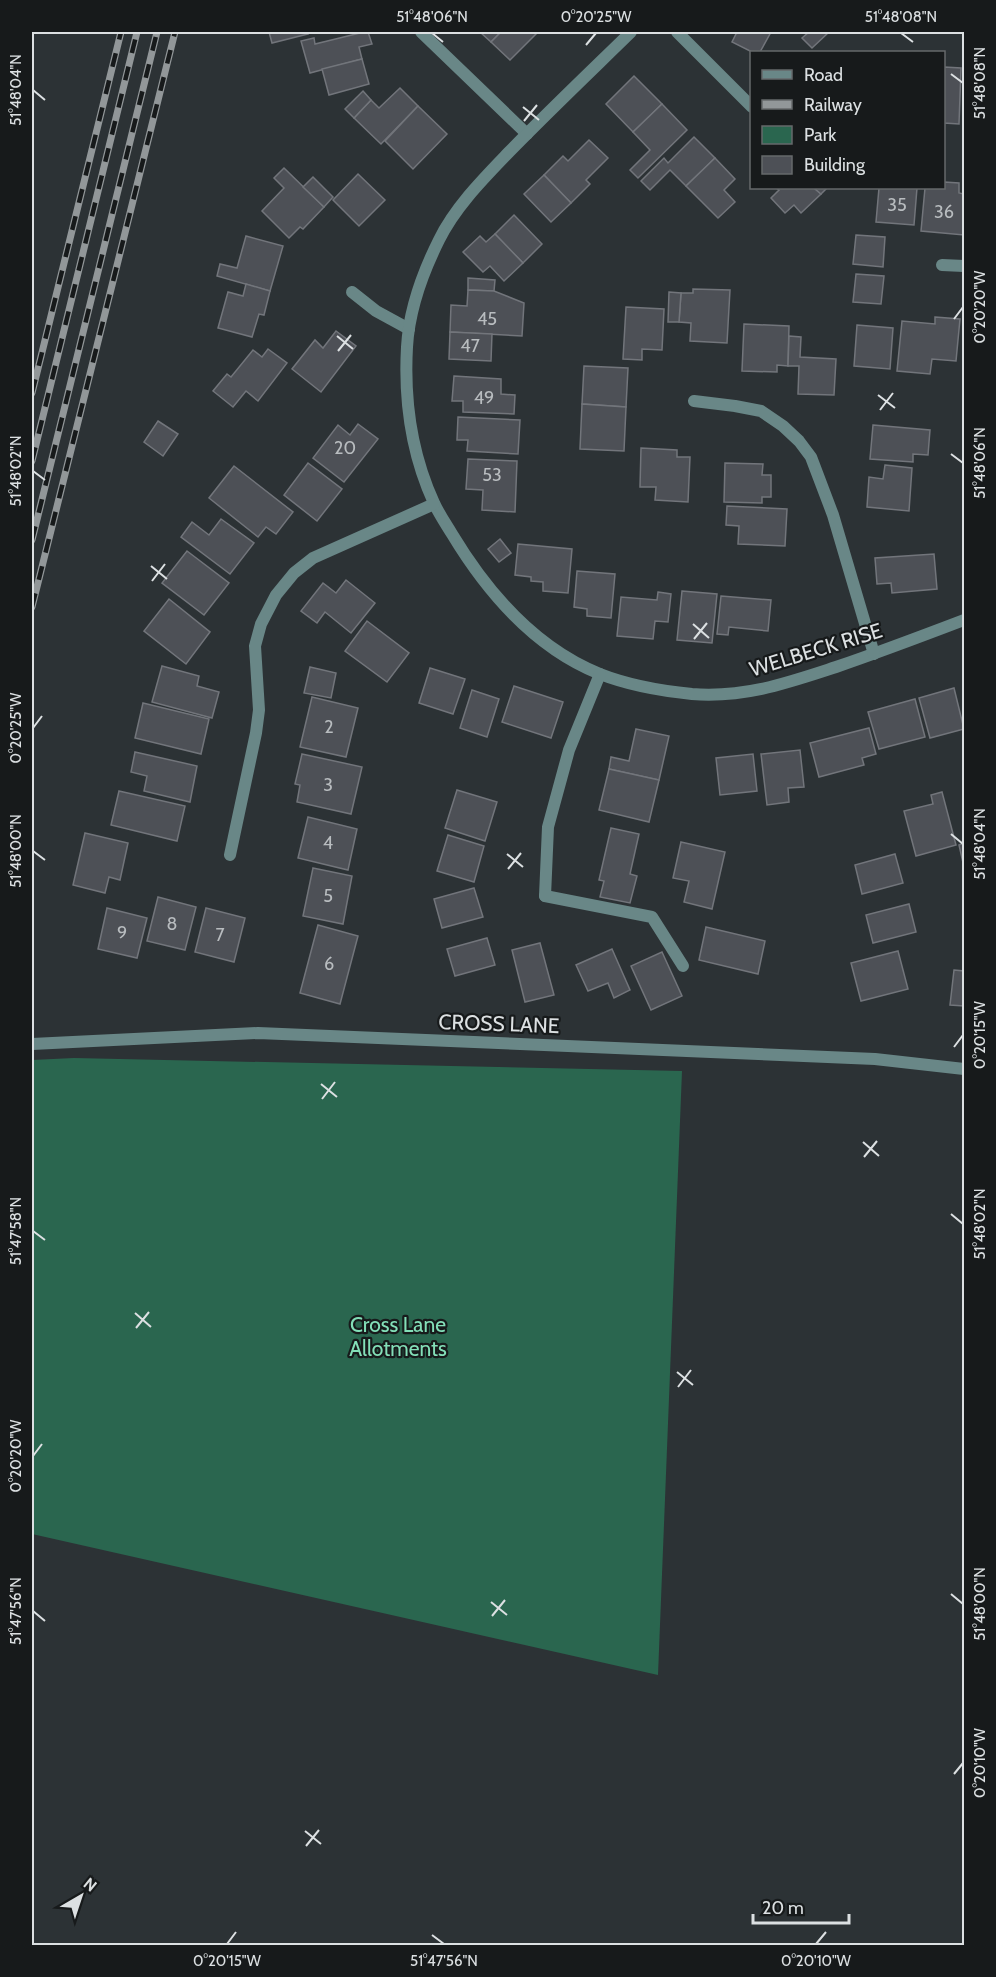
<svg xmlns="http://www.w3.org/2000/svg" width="996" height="1977" font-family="Cabin,sans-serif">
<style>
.green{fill:#2a664f}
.building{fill:#4d5056;stroke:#72757b;stroke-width:1.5}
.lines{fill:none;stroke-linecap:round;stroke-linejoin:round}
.lane{stroke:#698787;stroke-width:12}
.street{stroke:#698787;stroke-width:12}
.rail-casing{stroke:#929799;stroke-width:7}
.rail{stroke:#171a1b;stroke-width:4.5;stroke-dasharray:14;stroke-linecap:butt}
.ticks{fill:none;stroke:#dce0e2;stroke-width:2}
.labels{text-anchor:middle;stroke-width:4.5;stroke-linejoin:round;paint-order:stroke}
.number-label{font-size:18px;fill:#b8bcbf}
.street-label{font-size:21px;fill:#dce0e2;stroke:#171a1b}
.park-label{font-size:21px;fill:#83dfb8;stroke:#171a1b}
.neatline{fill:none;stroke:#dce0e2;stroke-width:2}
.ticks-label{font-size:15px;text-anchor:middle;fill:#dce0e2}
</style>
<rect width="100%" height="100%" fill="#2c3235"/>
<polygon class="green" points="74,1058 682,1071 658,1675 32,1534 32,1060"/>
<g class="building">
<polygon points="269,32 307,32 308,34 272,43"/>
<polygon points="364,32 368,32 372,44 359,47 362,59 310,73 301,41 314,38 315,44"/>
<polygon points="480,32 501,32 491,42"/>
<polygon points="501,32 538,32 510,60 491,42"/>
<polygon points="737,32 771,32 760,52 752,52 732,42"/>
<polygon points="809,32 829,32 812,48 802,38"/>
<polygon points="362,59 369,84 329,95 322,69"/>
<polygon points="944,67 961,68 959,124 944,123"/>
<polygon points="634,76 662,104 633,132 606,104"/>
<polygon points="400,88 418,106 381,144 354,118 371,100 379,108"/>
<polygon points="363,91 371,100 354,118 345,109"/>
<polygon points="662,104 687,130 638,178 630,170 650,150 633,132"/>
<polygon points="418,106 447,134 413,169 385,141"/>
<polygon points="694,137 715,158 686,186 670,170 650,190 641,181 664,158 668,163"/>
<polygon points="589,140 608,158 586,180 590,184 571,203 544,175 563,156 568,161"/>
<polygon points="715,158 735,179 724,190 735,202 718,218 686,186"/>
<polygon points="284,168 324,207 303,229 300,227 289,238 262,211 284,188 274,178"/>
<polygon points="358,174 385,200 359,226 333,200"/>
<polygon points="544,175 571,203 551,222 524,194"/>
<polygon points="313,177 333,197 324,207 303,187"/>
<polygon points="944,182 959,183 959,193 964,194 964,235 921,231 925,188 944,188"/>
<polygon points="776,188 814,188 821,194 801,213 794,205 785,213 771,198 779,190"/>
<polygon points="814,188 827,188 821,194"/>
<polygon points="879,188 917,188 914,225 876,222"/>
<polygon points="514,215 542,244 523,263 495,234"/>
<polygon points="495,234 523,263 504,281 490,266 483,272 463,252 480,236 486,242"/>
<polygon points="856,235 885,237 883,267 853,264"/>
<polygon points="246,236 283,246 270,291 217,276 220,264 237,268"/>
<polygon points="856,274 884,276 881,304 853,302"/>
<polygon points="468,278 495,280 494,291 468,290"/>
<polygon points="246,284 270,291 264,315 259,314 252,337 218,328 228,292 243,296"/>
<polygon points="693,289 730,290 727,343 690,341 691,323 679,322 681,293 693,293"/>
<polygon points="468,290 494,291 524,303 522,336 450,332 451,305 467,306"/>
<polygon points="669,292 681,293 679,322 668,322"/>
<polygon points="626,307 664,309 662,350 642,349 642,360 623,359"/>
<polygon points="935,317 960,319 956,361 932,359 930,374 897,371 902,321 935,324"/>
<polygon points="744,324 789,326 788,366 777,365 777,372 742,371"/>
<polygon points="857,325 893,328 890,369 854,366"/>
<polygon points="336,331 356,346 321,392 292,369 315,340 323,348"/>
<polygon points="450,332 492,334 491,361 449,359"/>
<polygon points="789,336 801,337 800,357 836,359 834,395 798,394 799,366 788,366"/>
<polygon points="268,349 287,363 258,401 246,391 233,407 213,391 227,374 231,377 253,350 262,357"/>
<polygon points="584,366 628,368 626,407 582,404"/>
<polygon points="454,376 501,379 501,394 515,395 514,414 463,412 463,401 452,401"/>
<polygon points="582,404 626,407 624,451 580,449"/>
<polygon points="458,417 520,420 518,454 467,451 468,440 457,440"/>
<polygon points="158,421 178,434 163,456 144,442"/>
<polygon points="358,424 378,439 344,482 313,458 338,425 350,435"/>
<polygon points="873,425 930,430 928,455 913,454 913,462 870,459"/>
<polygon points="641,448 677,450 677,457 690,457 688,502 655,500 656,487 640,487"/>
<polygon points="468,459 517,461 515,512 482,510 483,490 466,489"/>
<polygon points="308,463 342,489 317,521 284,495"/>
<polygon points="725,463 763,464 762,475 771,475 771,497 762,497 762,503 724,502"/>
<polygon points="885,465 912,468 909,511 867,507 869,477 883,479"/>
<polygon points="234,466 293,512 276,534 266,527 258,537 209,498"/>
<polygon points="727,506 787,509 785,546 738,544 739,526 726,525"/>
<polygon points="221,519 254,543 230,574 181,537 192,522 209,535"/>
<polygon points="500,539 511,553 499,562 488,549"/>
<polygon points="518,544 572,549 568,593 543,591 543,582 531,581 531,577 515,575"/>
<polygon points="187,551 229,583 204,615 162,583"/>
<polygon points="934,554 937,589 892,593 891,583 877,584 875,558"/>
<polygon points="577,571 615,574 611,618 587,616 587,609 574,607"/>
<polygon points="346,580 375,603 351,633 325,612 317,623 301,611 323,583 336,593"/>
<polygon points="682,591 717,594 712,643 677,640"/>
<polygon points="658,592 671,594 668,622 655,621 653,639 617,636 621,597 657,600"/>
<polygon points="721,596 771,600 768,631 729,627 728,635 717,634"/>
<polygon points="169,599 210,632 186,664 144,631"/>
<polygon points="367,621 409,653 387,682 345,651"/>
<polygon points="162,666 199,676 197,686 219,692 212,718 152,702"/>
<polygon points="310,667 336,673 331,698 304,693"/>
<polygon points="430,668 465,679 453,714 419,703"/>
<polygon points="514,686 563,702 551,738 502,722"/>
<polygon points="954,688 964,729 930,738 919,698"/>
<polygon points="472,690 499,699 487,737 460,728"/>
<polygon points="312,697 358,708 346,757 300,747"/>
<polygon points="915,699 925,737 879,749 868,712"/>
<polygon points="143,703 209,719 201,754 135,738"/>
<polygon points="869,728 876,754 862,758 864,765 819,777 810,743"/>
<polygon points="636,729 669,736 659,780 609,769 611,757 629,761"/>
<polygon points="800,750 804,787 788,788 789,802 767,805 761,754"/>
<polygon points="135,752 197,766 190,802 144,791 147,776 131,772"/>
<polygon points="302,754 362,767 351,814 297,802 300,785 295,784"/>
<polygon points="753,754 757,791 720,795 716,758"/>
<polygon points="609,769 659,780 649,822 599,810"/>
<polygon points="457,790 497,802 485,841 445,828"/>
<polygon points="119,791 185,806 177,841 111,825"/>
<polygon points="942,792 956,845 916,856 904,811 933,804 931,795"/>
<polygon points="308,817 357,829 348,870 298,858"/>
<polygon points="611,828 639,834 630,874 637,876 630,903 600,897 604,881 599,880"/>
<polygon points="85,833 128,843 120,880 109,877 105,893 73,885"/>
<polygon points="448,835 484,846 474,882 437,871"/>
<polygon points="681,842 725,852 712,909 684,902 689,881 673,878"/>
<polygon points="964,843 964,867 959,845"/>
<polygon points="895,854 903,883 862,894 855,865"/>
<polygon points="313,868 352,876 343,924 303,916"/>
<polygon points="474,888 483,917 442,928 434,899"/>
<polygon points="158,897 196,907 185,950 147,941"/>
<polygon points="909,904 916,932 873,943 866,915"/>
<polygon points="107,908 147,918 137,958 98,949"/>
<polygon points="206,908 245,918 234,962 195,952"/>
<polygon points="318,925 358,936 340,1004 300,993"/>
<polygon points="706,927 765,941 758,974 699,960"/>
<polygon points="487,938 495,965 455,976 447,949"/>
<polygon points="540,943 554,995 525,1002 512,950"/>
<polygon points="612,949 630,990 614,998 608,983 588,991 576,965"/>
<polygon points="898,951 908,989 861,1001 851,963"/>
<polygon points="662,952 682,996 651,1010 631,966"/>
<polygon points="954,970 964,971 964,1006 950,1005"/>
</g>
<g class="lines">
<g class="lane">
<polyline points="942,265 964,266"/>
<polyline points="352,292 376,311 409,329"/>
<polyline points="545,896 652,917 683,966"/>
</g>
<g class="street">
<polyline points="421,32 527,134"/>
<path d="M631,32C590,72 549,111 509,152C484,178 455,207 439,240C423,272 409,311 407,347C404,400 412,455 434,503C439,514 446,524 452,534C487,592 535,648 600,674C628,685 662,691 692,694C745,698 787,683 836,667C880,652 922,636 964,620"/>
<polyline points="677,32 752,107"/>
<polyline points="694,401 735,406 761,411 783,426 799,441 811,457 833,515 874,654"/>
<polyline points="230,855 256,733 259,710 255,646 261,624 276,595 294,573 313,558 434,504"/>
<polyline points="545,896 548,827 569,750 600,674"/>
<polyline points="32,1044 258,1033 875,1059 964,1069"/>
</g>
<defs>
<g id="rail">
<polyline points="32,393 121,32"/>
<polyline points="32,461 137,32"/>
<polyline points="32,540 157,32"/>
<polyline points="32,607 175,32"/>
</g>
</defs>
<use href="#rail" class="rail-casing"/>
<use href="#rail" class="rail"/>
</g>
<path class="ticks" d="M432,33L443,42M901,33L913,42M586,45L596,33M951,74L963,83M33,90L45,100M523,107L539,120M524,121L537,105M954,319L963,307M337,336L353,349M338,351L351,335M878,395L895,408M880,410L893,393M951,454L963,463M33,471L45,480M151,566L167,579M152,581L165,564M693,624L709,638M694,639L707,623M33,728L42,716M951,834L963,844M33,851L45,860M507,854L523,867M508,869L521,853M954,1047L963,1035M321,1084L337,1097M322,1099L335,1082M863,1142L879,1156M864,1157L877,1141M951,1214L963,1224M33,1231L45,1240M135,1313L151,1327M136,1328L149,1312M677,1372L693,1385M678,1387L691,1370M33,1456L42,1444M951,1594L963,1604M491,1602L507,1615M33,1611L45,1621M492,1616L505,1600M954,1774L963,1763M305,1831L321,1844M306,1846L319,1830M432,1935L444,1944M227,1944L236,1932M816,1944L826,1932"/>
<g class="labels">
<g class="number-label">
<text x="897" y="211">35</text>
<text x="944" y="218">36</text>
<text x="487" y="325">45</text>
<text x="470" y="352">47</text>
<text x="484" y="404">49</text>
<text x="345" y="454">20</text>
<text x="492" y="481">53</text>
<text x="329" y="733">2</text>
<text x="328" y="791">3</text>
<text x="328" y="849">4</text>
<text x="328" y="902">5</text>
<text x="172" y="930">8</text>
<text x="122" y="939">9</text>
<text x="220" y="941">7</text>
<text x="329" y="970">6</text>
</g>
<g class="street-label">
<text transform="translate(816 650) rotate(-17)" y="7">WELBECK RISE</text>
<text transform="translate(499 1024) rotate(2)" y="7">CROSS LANE</text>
</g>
<g class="park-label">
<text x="398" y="1332">Cross Lane<tspan x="398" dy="24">Allotments</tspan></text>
</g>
</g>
<rect width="996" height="1977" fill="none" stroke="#171a1b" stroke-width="66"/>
<rect x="750" y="51" width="195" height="138" fill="#171a1b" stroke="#66696b" stroke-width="1.5"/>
<rect x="762" y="70" width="30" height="9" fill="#698787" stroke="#66696b" stroke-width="1.5"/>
<text x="804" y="81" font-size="18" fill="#dce0e2">Road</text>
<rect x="762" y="100" width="30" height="9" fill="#929799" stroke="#66696b" stroke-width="1.5"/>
<text x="804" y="111" font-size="18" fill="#dce0e2">Railway</text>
<rect x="762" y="126" width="30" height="18" fill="#2a664f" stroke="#66696b" stroke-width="1.5"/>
<text x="804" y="141" font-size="18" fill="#dce0e2">Park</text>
<rect x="762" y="156" width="30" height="18" fill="#4d5056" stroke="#66696b" stroke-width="1.5"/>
<text x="804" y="171" font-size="18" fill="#dce0e2">Building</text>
<g transform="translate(81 1896) rotate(39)" stroke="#171a1b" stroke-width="4.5" paint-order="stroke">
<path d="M0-4.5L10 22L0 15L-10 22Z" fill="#dce0e2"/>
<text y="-9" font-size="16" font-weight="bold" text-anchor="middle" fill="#dce0e2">N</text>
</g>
<path d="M753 1914v9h96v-9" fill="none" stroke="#dce0e2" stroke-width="3"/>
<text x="762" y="1914" font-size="18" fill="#dce0e2" stroke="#171a1b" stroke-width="4.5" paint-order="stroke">20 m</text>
<rect x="33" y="33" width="930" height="1911" class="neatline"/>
<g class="ticks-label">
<text x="432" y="22">51°48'06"N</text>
<text x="596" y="22">0°20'25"W</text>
<text x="901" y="22">51°48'08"N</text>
<text transform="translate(980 83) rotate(-90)" y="5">51°48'08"N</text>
<text transform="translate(16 90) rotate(-90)" y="5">51°48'04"N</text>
<text transform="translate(980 307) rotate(-90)" y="5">0°20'20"W</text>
<text transform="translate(980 463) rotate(-90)" y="5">51°48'06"N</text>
<text transform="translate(16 471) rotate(-90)" y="5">51°48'02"N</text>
<text transform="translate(16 728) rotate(-90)" y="5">0°20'25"W</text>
<text transform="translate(980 844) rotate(-90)" y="5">51°48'04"N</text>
<text transform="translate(16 851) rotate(-90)" y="5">51°48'00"N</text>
<text transform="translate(980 1035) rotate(-90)" y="5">0°20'15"W</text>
<text transform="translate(980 1224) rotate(-90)" y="5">51°48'02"N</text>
<text transform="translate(16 1231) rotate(-90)" y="5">51°47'58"N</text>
<text transform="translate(16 1456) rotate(-90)" y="5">0°20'20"W</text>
<text transform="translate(980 1604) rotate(-90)" y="5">51°48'00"N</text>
<text transform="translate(16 1611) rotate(-90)" y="5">51°47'56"N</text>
<text transform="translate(980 1763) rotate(-90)" y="5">0°20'10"W</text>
<text x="227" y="1966">0°20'15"W</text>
<text x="444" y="1966">51°47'56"N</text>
<text x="816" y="1966">0°20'10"W</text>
</g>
</svg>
